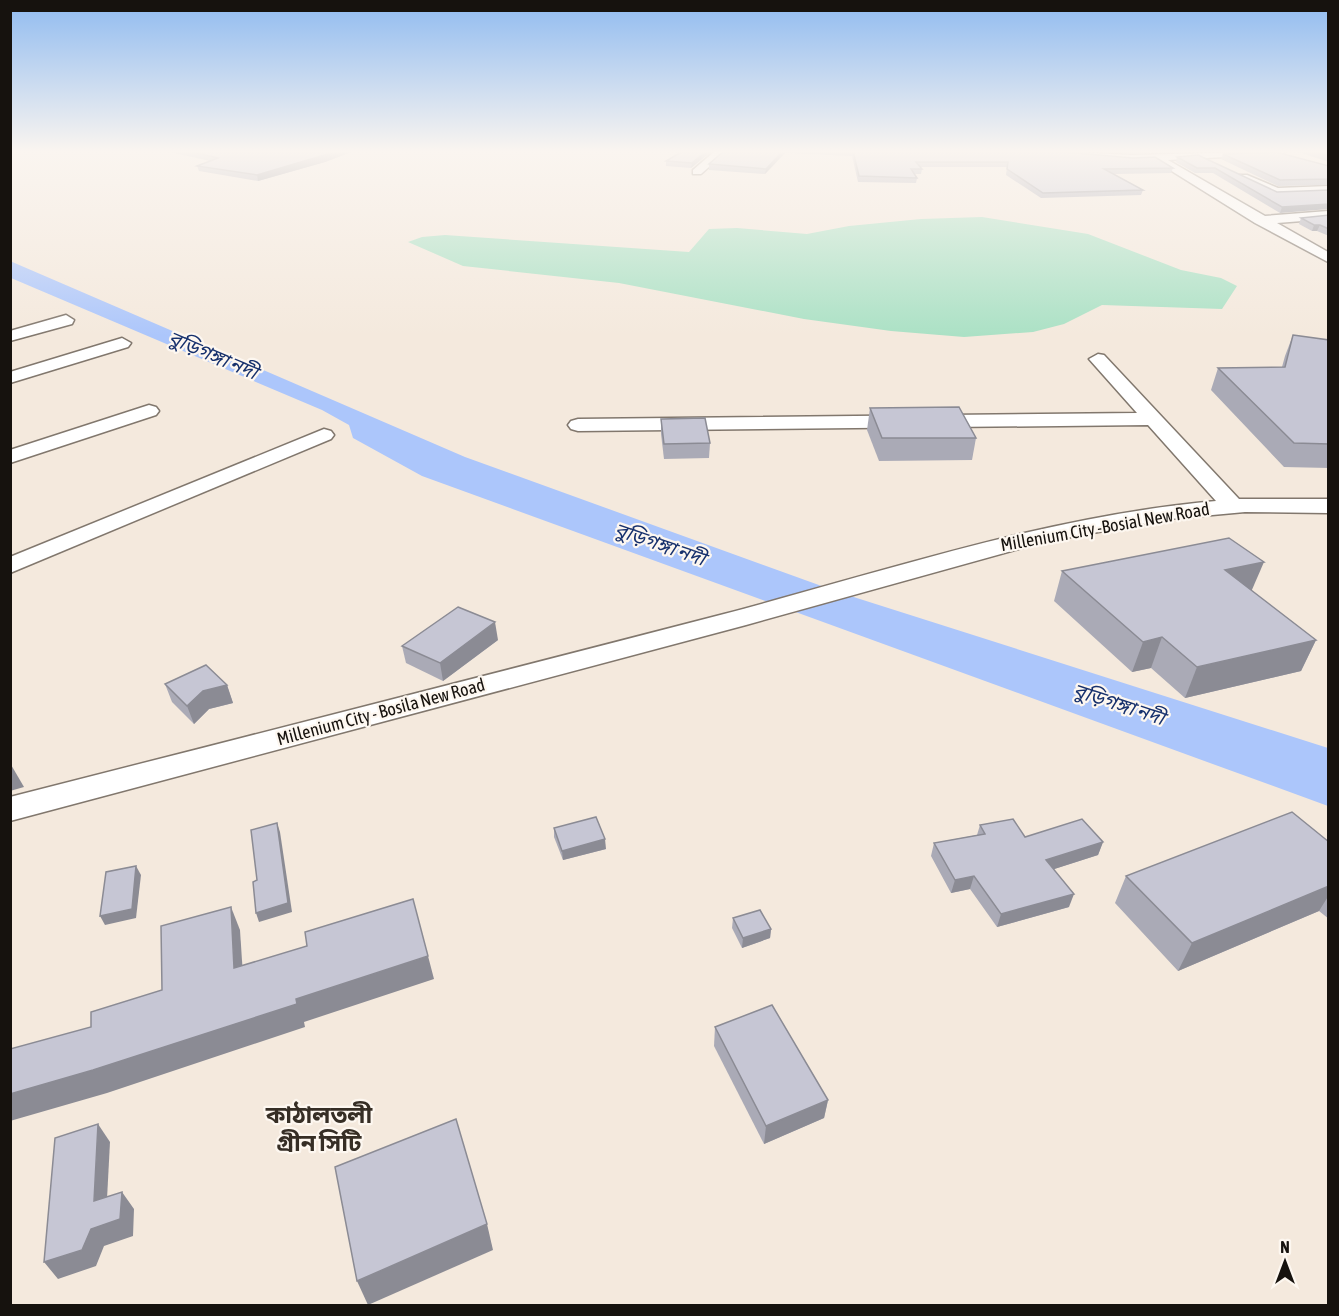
<svg xmlns="http://www.w3.org/2000/svg" width="1339" height="1316" font-family="'Asap Condensed','Noto Sans Bengali',sans-serif">
<style>
.green{fill:#abe1c5}
.water{fill:#acc6fb}
.lines{fill:none;stroke-linecap:round;stroke-linejoin:round}
.minor-casing{stroke:#81776d;stroke-width:3}
.minor{fill:#fff;fill-rule:evenodd}
.wall{fill:#aaaab6}
.shaded-wall{fill:#8b8b94}
.building{fill:#c6c6d4;stroke:#8b8b94;stroke-width:1.5}
.labels{text-anchor:middle;stroke-width:4.5;stroke-linejoin:round;paint-order:stroke}
.street-label{font-size:18px;fill:#16120e;stroke:#fdf7f0}
.water-label{font-size:20px;font-style:italic;fill:#17316d;stroke:#fdf7f0}
.near-neighbourhood-label{font-size:24px;font-weight:bold;fill:#362e25;stroke:#fdf7f0}
</style>
<rect width="100%" height="100%" fill="#f4e9dd"/>
<polygon class="green" points="982,217 1088,234 1181,270 1221,278 1237,286 1222,309 1102,305 1064,324 1033,332 964,337 891,331 804,319 619,283 463,266 408,242 422,237 445,235 689,252 709,229 737,228 807,234 849,226 921,219"/>
<polygon class="water" points="10,261 465,457 841,593 1328,748 1328,806 422,476 353,438 349,425 322,410 11,278"/>
<g class="lines">
<defs>
<g id="minor">
<polygon points="715,151 727,151 701,174 693,174 693,170"/>
<polygon points="1046,151 1132,155 1287,151 1282,154 1168,160 1265,216 1328,211 1328,219 1277,223 1328,252 1328,262 1255,223 1154,160 1132,161 1051,154"/>
<polygon points="1239,175 1247,175 1278,188 1328,186 1328,193 1276,196 1239,179"/>
<polygon points="66,315 74,320 72,324 10,341 10,331"/>
<polygon points="122,338 131,343 128,347 10,383 10,372"/>
<path d="M1098,354L1104,355L1239,499H1328V513L1245,512L1169,519L1044,542L746,625L10,821V797C248,736 486,676 724,614C887,571 1047,516 1216,501L1148,425L578,431L571,429L568,425L571,421L578,419L1137,413L1089,359Z"/>
<polygon points="149,405 156,407 159,411 156,415 10,463 10,450"/>
<polygon points="324,429 331,431 334,435 331,439 10,573 10,557"/>
</g>
</defs>
<use href="#minor" class="minor-casing"/>
<use href="#minor" class="minor"/>
</g>
<g class="wall">
<polygon points="165,151 354,151 325,162 258,181 199,171 197,166 210,161"/>
<polygon points="683,151 712,151 691,168 666,166 666,161"/>
<polygon points="724,151 1054,151 1173,168 1171,173 1114,174 1143,190 1141,195 1041,198 1006,175 1007,167 920,167 922,169 921,174 915,174 917,178 916,183 858,182 852,156 785,153 765,174 709,170 709,164"/>
<polygon points="1094,151 1187,151 1132,153"/>
<polygon points="1295,151 1329,151 1329,162"/>
<polygon points="1223,154 1329,166 1329,188 1328,185 1278,186 1221,159"/>
<polygon points="1198,155 1277,192 1329,190 1280,213 1213,173 1195,173 1176,162 1177,157"/>
<polygon points="1329,215 1329,236 1317,231 1312,231 1299,224 1301,218"/>
<polygon points="1293,335 1329,340 1329,468 1284,467 1211,390 1218,368 1282,367 1285,356"/>
<polygon points="870,408 976,438 972,460 879,461 867,430"/>
<polygon points="661,419 710,443 709,458 664,459 661,434"/>
<polygon points="1062,571 1252,591 1316,640 1301,671 1185,698 1151,668 1132,672 1054,601"/>
<polygon points="498,640 443,681 406,663 402,646"/>
<polygon points="165,684 227,685 233,703 209,709 194,724 172,702"/>
<polygon points="980,825 1025,837 1103,842 1098,855 1054,869 1069,907 997,927 970,889 951,893 931,856 934,843 977,835"/>
<polygon points="554,828 606,849 563,860 554,837"/>
<polygon points="1329,842 1329,919 1319,911 1178,971 1115,903 1126,876"/>
<polygon points="733,918 771,929 770,938 742,948 732,928"/>
<polygon points="715,1027 828,1100 824,1118 764,1144 714,1046"/>
</g>
<g class="shaded-wall">
<polygon points="338,151 354,151 325,162 258,181 257,175"/>
<polygon points="706,151 712,151 691,168 692,163"/>
<polygon points="783,151 785,151 785,153 765,174 766,169"/>
<polygon points="1329,204 1329,209 1280,213 1282,207"/>
<polygon points="1314,225 1320,225 1317,231 1312,231"/>
<polygon points="1264,562 1251,592 1225,570"/>
<polygon points="495,622 498,640 443,681 440,663"/>
<polygon points="1162,637 1151,668 1132,672 1143,642"/>
<polygon points="1316,640 1301,671 1185,698 1197,667"/>
<polygon points="227,685 233,703 209,709 194,724 187,706 203,691"/>
<polygon points="10,763 24,787 10,791"/>
<polygon points="277,823 280,832 292,912 259,922 256,913"/>
<polygon points="605,839 606,849 563,860 562,851"/>
<polygon points="1103,842 1098,855 1042,873 1046,860"/>
<polygon points="136,866 141,875 136,918 105,925 100,916"/>
<polygon points="974,876 970,889 951,893 955,880"/>
<polygon points="1329,886 1329,895 1319,911 1178,971 1192,943"/>
<polygon points="1074,894 1069,907 997,927 1001,914"/>
<polygon points="231,907 240,930 244,991 234,968"/>
<polygon points="771,929 770,938 742,948 743,938"/>
<polygon points="428,956 434,979 304,1022 305,1027 107,1093 10,1121 10,1094 296,999"/>
<polygon points="828,1100 824,1118 764,1144 766,1126"/>
<polygon points="98,1124 110,1142 106,1218 94,1201"/>
<polygon points="122,1192 134,1209 133,1236 104,1246 96,1266 58,1279 44,1262"/>
<polygon points="487,1224 493,1250 368,1305 357,1281"/>
</g>
<g class="building">
<polygon points="188,151 338,151 257,175 197,166 218,158"/>
<polygon points="683,151 706,151 692,163 666,161"/>
<polygon points="724,151 783,151 766,169 709,164"/>
<polygon points="853,151 1054,151 1133,158 1155,157 1173,168 1104,169 1143,190 1043,193 1007,169 1008,162 916,162 922,169 911,169 917,178 859,176"/>
<polygon points="1313,151 1329,151 1329,156"/>
<polygon points="1276,152 1329,166 1329,179 1280,180 1223,154"/>
<polygon points="1198,155 1277,192 1329,190 1329,204 1282,207 1215,168 1197,168 1177,157"/>
<polygon points="1329,215 1329,229 1320,225 1314,225 1301,218"/>
<polygon points="1293,335 1329,340 1329,444 1294,443 1218,368 1285,367"/>
<polygon points="959,407 976,438 882,438 870,408"/>
<polygon points="705,418 710,443 664,444 661,419"/>
<polygon points="1229,538 1264,562 1225,570 1316,640 1197,667 1162,637 1143,642 1062,571"/>
<polygon points="458,607 495,622 440,663 402,646"/>
<polygon points="206,665 227,685 203,691 187,706 165,684"/>
<polygon points="1292,812 1329,842 1329,886 1192,943 1126,876"/>
<polygon points="596,817 605,839 562,851 554,828"/>
<polygon points="1013,819 1025,837 1082,819 1103,842 1046,860 1074,894 1001,914 974,876 955,880 934,843 985,834 980,825"/>
<polygon points="277,823 288,903 256,913 253,882 257,880 251,830"/>
<polygon points="136,866 132,909 100,916 106,872"/>
<polygon points="413,899 428,956 296,999 297,1004 93,1070 10,1094 10,1049 91,1027 91,1012 162,990 161,926 231,907 234,968 307,946 305,932"/>
<polygon points="760,910 771,929 743,938 733,918"/>
<polygon points="772,1005 828,1100 766,1126 715,1027"/>
<polygon points="456,1119 487,1224 357,1281 335,1167"/>
<polygon points="98,1124 94,1201 122,1192 120,1219 91,1229 82,1250 44,1262 55,1138"/>
</g>
<linearGradient id="sky" x2="0" y2="1"><stop stop-color="#90bbf0"/><stop offset="0.45" stop-color="#faf5f0"/><stop offset="1" stop-color="#faf5f0" stop-opacity="0"/></linearGradient>
<rect width="1339" height="336" fill="url(#sky)"/>
<g class="labels">
<g class="street-label">
<text transform="translate(1105 527) rotate(-10)" y="6">Millenium City -Bosial New Road</text>
<text transform="translate(381 712) rotate(-15)" y="6">Millenium City - Bosila New Road</text>
</g>
<g class="water-label">
<text transform="translate(213 355) rotate(23)" y="7">বুড়িগঙ্গা নদী</text>
<text transform="translate(660 544) rotate(19)" y="7">বুড়িগঙ্গা নদী</text>
<text transform="translate(1119 704) rotate(18)" y="7">বুড়িগঙ্গা নদী</text>
</g>
<g class="near-neighbourhood-label">
<text x="319" y="1123">কাঠালতলী<tspan x="319" dy="28">গ্রীন সিটি</tspan></text>
</g>
</g>
<rect width="1339" height="1316" fill="none" stroke="#16120e" stroke-width="24"/>
<g transform="translate(1285 1262)" stroke="#fdf7f0" stroke-width="4.5" paint-order="stroke">
<path d="M0-4.5L10 22L0 15L-10 22Z" fill="#16120e"/>
<text y="-9" font-size="16" font-weight="bold" text-anchor="middle" fill="#16120e">N</text>
</g>
</svg>
